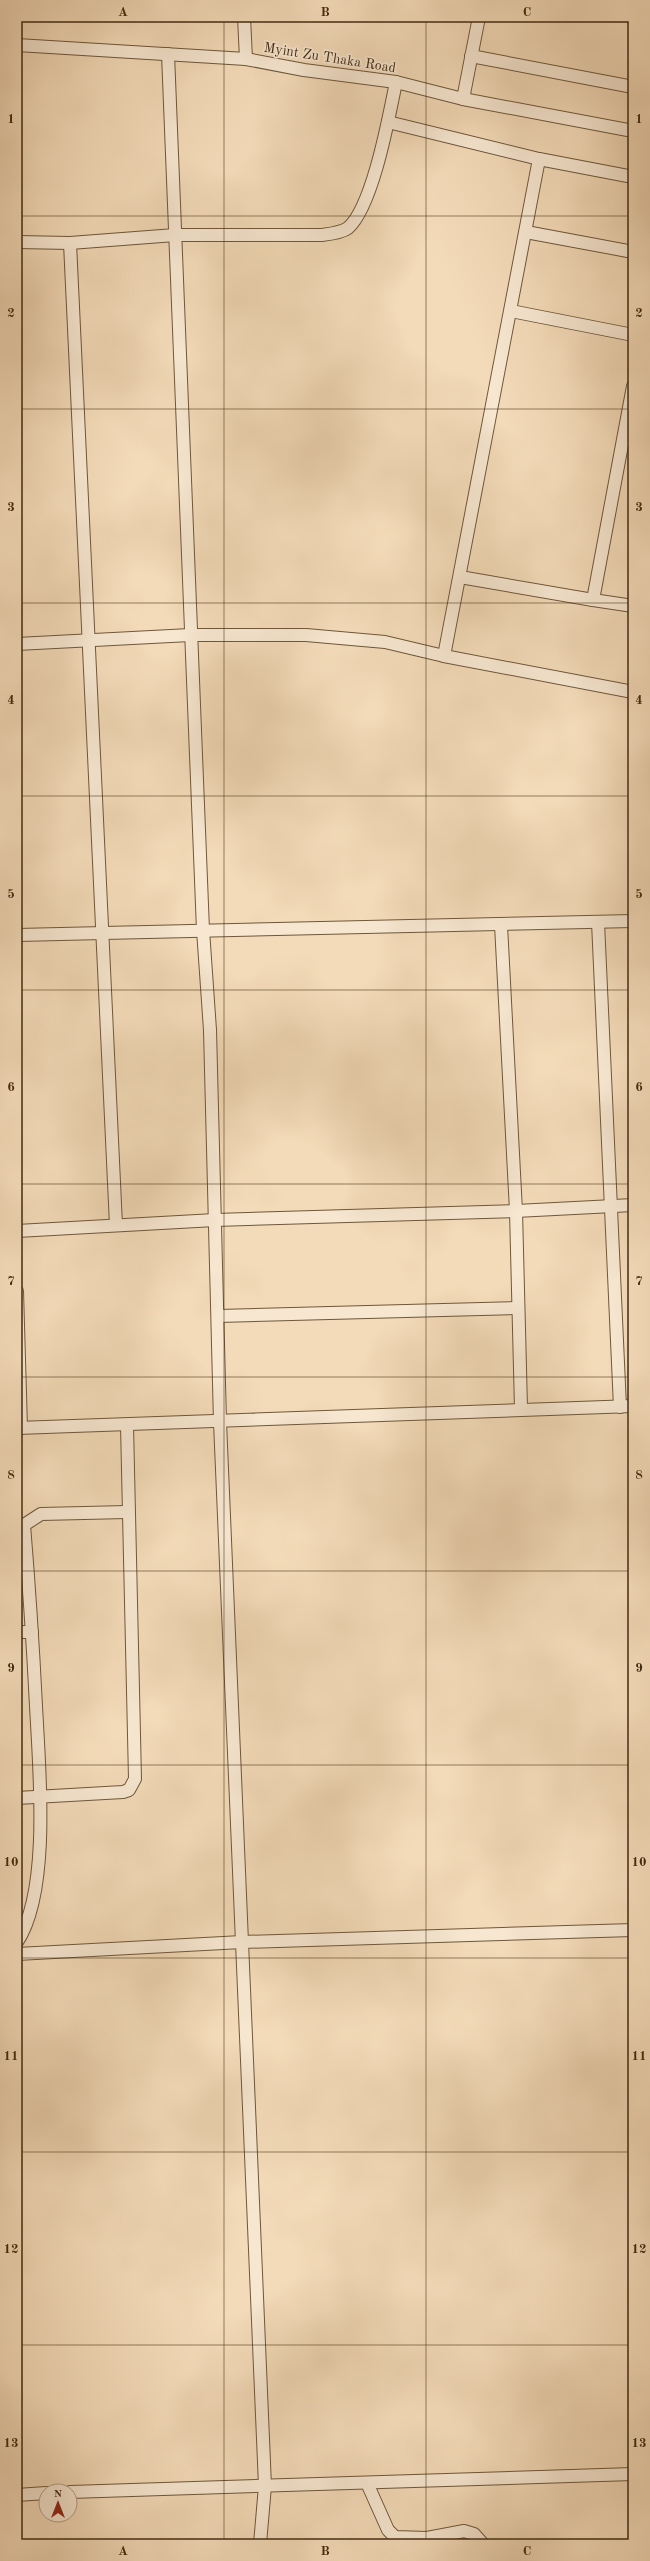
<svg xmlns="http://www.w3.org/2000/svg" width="650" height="2561" font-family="'Old Standard TT',serif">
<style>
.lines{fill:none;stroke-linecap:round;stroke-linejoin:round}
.minor-casing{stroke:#6f573a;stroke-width:14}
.minor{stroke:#f7e7d1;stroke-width:12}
.grid{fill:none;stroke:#432b10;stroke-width:1;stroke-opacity:0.55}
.labels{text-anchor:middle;stroke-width:3.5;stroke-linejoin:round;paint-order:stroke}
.street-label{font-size:14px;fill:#432b10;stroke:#f7e7d1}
.neatline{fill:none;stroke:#432b10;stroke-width:1.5}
.grid-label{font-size:13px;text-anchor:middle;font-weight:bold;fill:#432b10}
</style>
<rect width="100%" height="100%" fill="#f3dab8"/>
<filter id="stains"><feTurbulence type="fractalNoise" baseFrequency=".005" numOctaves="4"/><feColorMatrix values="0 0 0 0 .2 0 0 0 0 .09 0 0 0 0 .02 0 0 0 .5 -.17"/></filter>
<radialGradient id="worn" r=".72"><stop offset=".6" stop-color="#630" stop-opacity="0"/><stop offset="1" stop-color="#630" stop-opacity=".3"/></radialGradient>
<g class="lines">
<defs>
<g id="minor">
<polyline points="244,17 246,59"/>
<polyline points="17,45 246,59 304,70 396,82 463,99 633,131"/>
<polyline points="168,54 203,930 210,1030 220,1422 265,2486 260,2544"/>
<polyline points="471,56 633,87"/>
<polyline points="463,99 479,17"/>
<polyline points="388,122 539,159"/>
<polyline points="526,232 633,252"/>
<path d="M17,242L70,243L175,235H321C329,234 341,233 348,228C373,206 389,116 396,82"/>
<polyline points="70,243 116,1225"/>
<polyline points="511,311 633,335"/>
<polyline points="633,386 593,600 633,606"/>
<polyline points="460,577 593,600"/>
<polyline points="17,644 190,635 306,635 385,642 444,656 633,692"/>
<polyline points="444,656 539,159 633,177"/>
<polyline points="598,922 620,1407"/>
<polyline points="501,925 516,1211 521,1408"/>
<polyline points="17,935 633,921"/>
<polyline points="17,1231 215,1220 516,1211 633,1205"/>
<polyline points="17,1291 21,1428"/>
<polyline points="218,1316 517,1308"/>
<polyline points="17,1428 633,1406"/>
<path d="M17,1525H24C29,1585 33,1646 36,1706C39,1767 51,1891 17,1942"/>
<polyline points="24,1525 41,1514 127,1512"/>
<polyline points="17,1632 32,1632"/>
<polyline points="17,1798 123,1792 129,1790 135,1779 127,1425"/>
<polyline points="17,1954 242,1942 633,1930"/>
<polyline points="367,2483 388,2530 395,2537 427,2538 464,2531 474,2534 483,2544"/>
<polyline points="70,2492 633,2474"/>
<polyline points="17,2495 46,2493"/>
</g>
</defs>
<use href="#minor" class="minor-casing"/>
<use href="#minor" class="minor"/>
</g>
<path class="grid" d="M224,17V2544M426,17V2544M17,216H633M17,409H633M17,603H633M17,796H633M17,990H633M17,1184H633M17,1377H633M17,1571H633M17,1765H633M17,1958H633M17,2152H633M17,2345H633"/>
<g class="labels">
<g class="street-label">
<text transform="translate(330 57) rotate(9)" y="5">Myint Zu Thaka Road</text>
</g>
</g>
<rect width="650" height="2561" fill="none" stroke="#f3dab8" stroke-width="44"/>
<g transform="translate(58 2503)"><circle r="19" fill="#f7e7d1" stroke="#af9c84"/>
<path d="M0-3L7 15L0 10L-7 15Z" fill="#8f2418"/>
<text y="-6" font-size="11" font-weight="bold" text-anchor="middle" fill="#432b10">N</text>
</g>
<rect x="22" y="22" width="606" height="2517" class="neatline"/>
<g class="grid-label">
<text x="123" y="16">A</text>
<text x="325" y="16">B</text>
<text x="527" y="16">C</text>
<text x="11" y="123">1</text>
<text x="639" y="123">1</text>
<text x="11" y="317">2</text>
<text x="639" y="317">2</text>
<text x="11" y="511">3</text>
<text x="639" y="511">3</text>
<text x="11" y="704">4</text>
<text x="639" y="704">4</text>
<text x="11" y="898">5</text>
<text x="639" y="898">5</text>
<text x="11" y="1091">6</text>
<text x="639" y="1091">6</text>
<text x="11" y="1285">7</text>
<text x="639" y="1285">7</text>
<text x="11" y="1479">8</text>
<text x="639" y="1479">8</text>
<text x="11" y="1672">9</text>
<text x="639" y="1672">9</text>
<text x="11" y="1866">10</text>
<text x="639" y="1866">10</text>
<text x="11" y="2060">11</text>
<text x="639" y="2060">11</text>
<text x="11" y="2253">12</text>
<text x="639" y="2253">12</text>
<text x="11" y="2447">13</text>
<text x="639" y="2447">13</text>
<text x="123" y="2555">A</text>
<text x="325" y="2555">B</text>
<text x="527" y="2555">C</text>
</g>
<rect width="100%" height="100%" filter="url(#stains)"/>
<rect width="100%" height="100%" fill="url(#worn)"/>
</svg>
